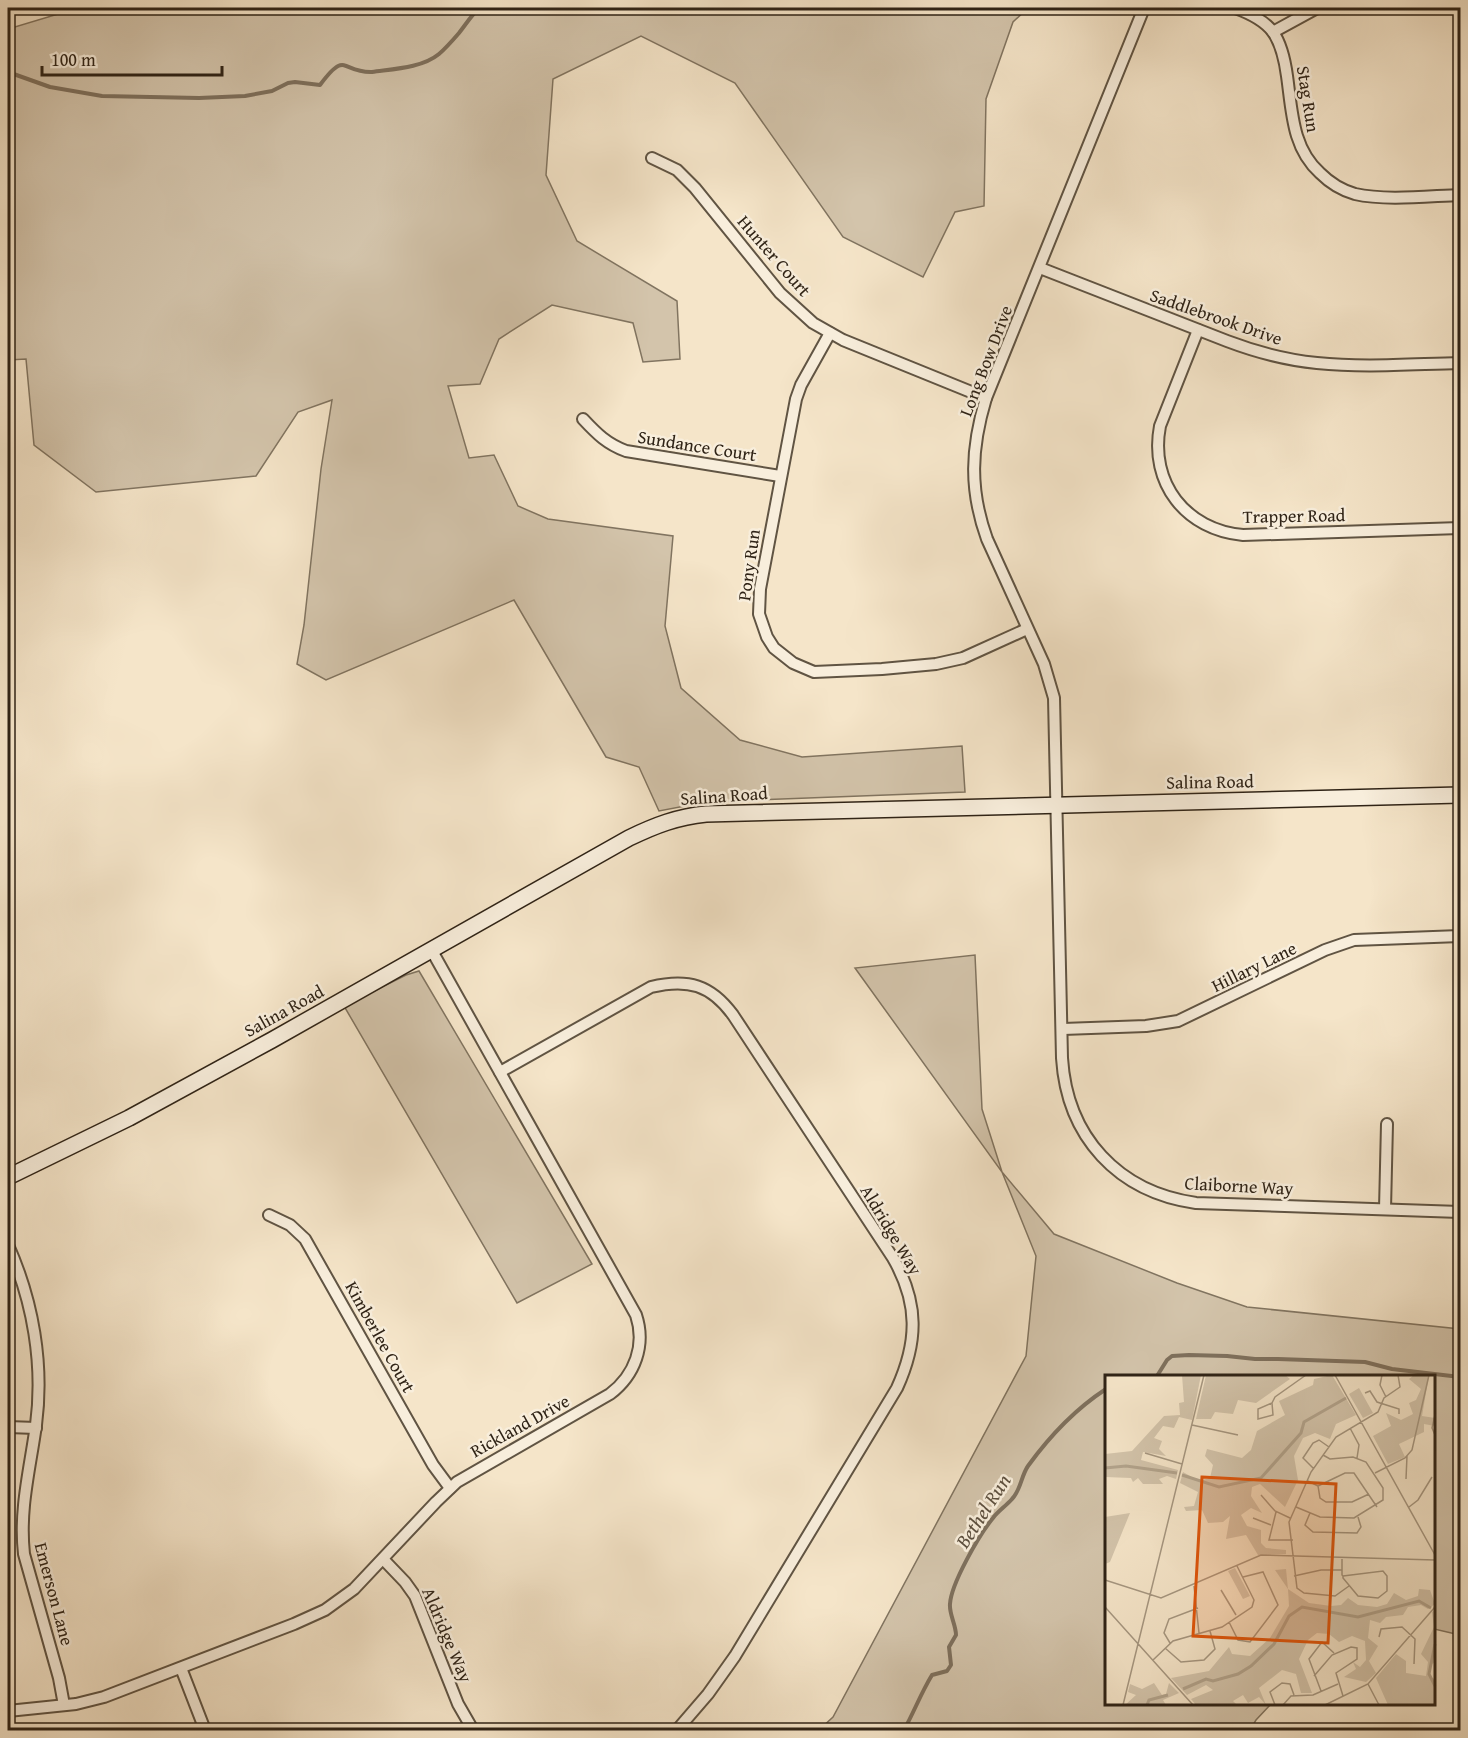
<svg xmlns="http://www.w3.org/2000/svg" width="1468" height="1738" font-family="'Gentium Book Plus',serif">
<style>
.green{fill:#d3c4ab;stroke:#817460;stroke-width:1.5}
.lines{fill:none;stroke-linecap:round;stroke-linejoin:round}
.stream{stroke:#7e705d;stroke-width:4}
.street-casing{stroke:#605443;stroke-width:14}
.secondary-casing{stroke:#2f2316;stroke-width:18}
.street{stroke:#f8eedc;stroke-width:10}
.secondary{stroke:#f8eedc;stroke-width:15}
.labels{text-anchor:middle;stroke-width:5;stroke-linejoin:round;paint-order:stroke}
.street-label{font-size:18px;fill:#2f2316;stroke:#f8eedc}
.water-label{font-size:20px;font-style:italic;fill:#5d503f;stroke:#f8eedc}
.inset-river{fill:none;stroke:#b2a38c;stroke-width:3}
.inset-road{fill:none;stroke:#a69781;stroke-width:1.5}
.view{fill:#df560c;fill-opacity:0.15;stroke:#df560c;stroke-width:3}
.inset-edge{fill:none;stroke:#2f2316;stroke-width:3}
</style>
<rect width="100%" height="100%" fill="#f5e5c9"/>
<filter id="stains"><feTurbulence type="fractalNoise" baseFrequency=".00333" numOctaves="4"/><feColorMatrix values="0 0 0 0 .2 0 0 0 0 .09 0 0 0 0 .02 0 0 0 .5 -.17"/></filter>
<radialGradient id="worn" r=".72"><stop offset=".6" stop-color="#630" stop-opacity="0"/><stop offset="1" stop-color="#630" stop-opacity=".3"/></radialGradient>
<g class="green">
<polygon points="78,8 1028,8 1013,22 986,99 984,206 955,212 923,277 843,237 735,83 641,36 553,79 546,175 577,241 677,301 680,359 643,362 633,323 552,305 499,339 480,384 448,386 469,458 494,455 518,506 548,519 673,536 665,626 681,688 740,740 802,757 962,746 965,792 706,802 659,811 639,767 606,757 514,600 326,680 297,664 304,625 321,469 332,400 298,412 256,476 96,492 34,445 26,359 8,360 8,29"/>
<polygon points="975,955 982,1109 1002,1172 1054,1234 1177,1283 1247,1307 1460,1329 1460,1635 1434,1629 1434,1376 1106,1376 1106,1704 1271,1704 1256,1720 1250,1730 819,1730 833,1717 1026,1356 1036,1256 1002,1172 855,968"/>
<polygon points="419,971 592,1264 517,1303 344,1006 406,975"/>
</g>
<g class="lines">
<g class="stream">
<path d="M8,72L50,87L102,96L199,98L245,96L272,91L288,83L295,82L320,85C347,49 341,73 372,72C393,69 422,68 439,54C446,48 453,40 459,33C466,24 471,16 479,8"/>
<polyline points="1157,1376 1167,1360 1172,1356 1189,1355 1227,1356 1255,1359 1278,1359 1365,1362 1392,1369 1460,1377"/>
<path d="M904,1730C914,1712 921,1693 932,1675L947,1671L951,1665L949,1647L956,1635C956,1625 949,1614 950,1604C951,1584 979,1535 993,1518C998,1511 1006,1506 1012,1499C1021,1490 1021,1476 1028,1466C1049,1437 1077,1408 1106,1389"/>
</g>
<defs>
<g id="street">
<path d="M1144,8L986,398C971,448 969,489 987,539L1044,664L1054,698L1062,1058C1067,1137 1118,1192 1196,1203L1460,1212"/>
<path d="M1235,8C1249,13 1264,20 1273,32C1282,45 1285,61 1287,76C1292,111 1292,148 1320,173C1330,183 1341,190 1355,194C1386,201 1429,196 1460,195"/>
<polyline points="1273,32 1317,8"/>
<polyline points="652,158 677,170 695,188 780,293 813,323 843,340 986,398"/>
<path d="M1040,268L1227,341C1256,352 1286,360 1317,363C1364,368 1413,364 1460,363"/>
<path d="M1198,330L1160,426C1149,483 1186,530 1243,535L1460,528"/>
<polyline points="830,333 801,385 796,399 760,589 759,614 767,637 774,648 793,663 814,672 882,669 936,664 963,658 1027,629"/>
<path d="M583,419C597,434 607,444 626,451L780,476"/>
<polyline points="1063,1029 1146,1026 1178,1021 1325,950 1354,940 1460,936"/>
<path d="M500,1072L651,987C688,978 711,985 733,1015L893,1258C919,1303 918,1342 897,1388L735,1656L708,1694L677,1730"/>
<polyline points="1385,1209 1387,1124"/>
<polyline points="269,1215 290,1225 305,1239 433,1465 450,1488"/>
<path d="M8,1245C33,1301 44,1364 36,1425C30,1469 19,1509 24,1554L59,1678L64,1705"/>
<polyline points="8,1427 36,1428"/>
<polyline points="383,1559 405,1582 415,1596 458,1704 473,1730"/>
<polyline points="181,1668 205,1730"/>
<path d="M8,1711L76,1704L104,1697L294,1624L325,1610L354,1589L436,1502L457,1482L610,1394C635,1375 646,1345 636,1315L432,951"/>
<polyline points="1405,1730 1431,1730"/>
</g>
<path id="secondary" d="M8,1177L129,1118L272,1040L629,838C656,825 677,817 706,814L1460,795"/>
</defs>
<use href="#street" class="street-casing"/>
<use href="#secondary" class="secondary-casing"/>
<use href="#street" class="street"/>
<use href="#secondary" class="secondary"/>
</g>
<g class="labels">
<g class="street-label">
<text transform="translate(1308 99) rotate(81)" y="6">Stag Run</text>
<text transform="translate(774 256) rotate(49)" y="6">Hunter Court</text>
<text transform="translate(1216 317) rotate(19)" y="6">Saddlebrook Drive</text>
<text transform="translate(986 361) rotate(-69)" y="6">Long Bow Drive</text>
<text transform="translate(697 446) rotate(9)" y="6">Sundance Court</text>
<text transform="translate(1294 516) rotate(-1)" y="6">Trapper Road</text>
<text transform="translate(749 565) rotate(-82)" y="6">Pony Run</text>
<text transform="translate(1210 782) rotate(-1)" y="6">Salina Road</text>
<text transform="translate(724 796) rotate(-4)" y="6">Salina Road</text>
<text transform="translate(1254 967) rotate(-26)" y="6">Hillary Lane</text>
<text transform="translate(284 1011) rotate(-29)" y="6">Salina Road</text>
<text transform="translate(1239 1186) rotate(3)" y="6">Claiborne Way</text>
<text transform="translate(891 1230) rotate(59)" y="6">Aldridge Way</text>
<text transform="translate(380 1337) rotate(61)" y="6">Kimberlee Court</text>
<text transform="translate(520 1426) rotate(-29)" y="6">Rickland Drive</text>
<text transform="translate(54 1594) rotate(75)" y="6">Emerson Lane</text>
<text transform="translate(447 1635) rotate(67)" y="6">Aldridge Way</text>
</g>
<g class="water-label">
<text transform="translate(983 1511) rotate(-57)" y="7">Bethel Run</text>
</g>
</g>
<g transform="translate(1105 1375)">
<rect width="330" height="330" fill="#f5e5c9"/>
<path d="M77,0H96L87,45L74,42L69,53L58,51L49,63L57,66L54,74L61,81L38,77L36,85L73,95L71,104L62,101L54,104L58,109H38L33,103L28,107L26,103L0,102V79L27,76L59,41L75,40L74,28L79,27ZM101,0H180L185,4L151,28L133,25L128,39L110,37L106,44H91ZM227,0L251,40L231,49L225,64L210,58L198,63L189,81L193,105L180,132L155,109L147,112L146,121L157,138L146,133L136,140L142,151L156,155V168L161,173L181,175V179L153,180L141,160L121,164L125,141L118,147L103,148L97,135L81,136L79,132L89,131L93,117L75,108L78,97L94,106L105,103L108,90L100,81L102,74L137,83L146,75L152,56L180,40L174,26L208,10L209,4ZM309,0H324L317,41L330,43V51L319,49V57L294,69L300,82L283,89L268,61L286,51L281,38L296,45L308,39L304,28L311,25L316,14L304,4ZM254,13L268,38L258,43L244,19ZM25,138L5,187L0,189V142ZM130,193L145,221L138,224L123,196ZM181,194L183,214L204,228L226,231L236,230L243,223L253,230L272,232L282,229L289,218L301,225L313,221L314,214L325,215L330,229L323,234L316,230L303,232L298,240L281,242L275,248L265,245L263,263L273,271L264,286L271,298L261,307L239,302L251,294L248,287L255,292L261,285L260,266L247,261L234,267L224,259L212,258L203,265L194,284L207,318H196L191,299L177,295L154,313L161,330L154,322L143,328L138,320L128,326L132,330H91L86,324L108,315L101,310L82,320L66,303L104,296L124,272L127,279L145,281L165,263L184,231L183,214L170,195ZM330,235V287L325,291V302L330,304V330H283L271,303L291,279L301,286V298L321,301L323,287L316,279L329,252L327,237ZM49,308L57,320L61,319L64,308L74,318L58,325L61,330H20L31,320L23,317L25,309L37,314Z" fill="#d3c4ab"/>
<path class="inset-river" d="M0,93L21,91L72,98M77,100L114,112L156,103L196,58L199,47L241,23M330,269L324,299L330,311M78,314L101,304L108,306L133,299L146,291L169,269L184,241L197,232L253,242L314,226L326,233M42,330L44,325L63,320"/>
<path class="inset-road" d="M230,0L330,180M277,0L275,10L281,22M260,18L265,16L272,27L294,34V39M167,28L168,40L153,44V34L167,28L170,22L201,0M330,40L327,53L330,60M87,50L133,60M245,53L254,70L252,83M40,78L77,89M209,94L198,83L208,68L214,65L224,72M270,98L300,83L307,75L324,0M301,104L302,81M203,106L213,111L215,123L221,127H247L264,119M213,111L240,98H249L272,132M156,120L170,136L185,143M191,132L215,142L249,143L278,125V113L261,87L248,82L225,84L218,80M304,132L313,125L327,102M171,137L164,165H188M205,138L200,150L208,157L252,158L256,152L253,142M148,143L166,150M237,182V200L238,201V203L253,221L273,223L282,216V201L278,196L238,201M189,201L216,195H237M0,205L56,223L156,180L330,185M89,211L94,258M244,211L230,221L199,218L192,213L184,147L206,97L231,62L273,37L279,23L295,12L293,0M116,215L131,240M0,232L88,330M124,247L133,265L145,267L173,230L158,197L138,202M274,262L276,254L297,252L310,264L309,289M65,268L59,258L64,244L93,233M60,273L76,287L99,285L110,274L105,256M48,285L68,266L117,252L147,232L149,225L132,191M209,301L227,280L246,272L252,273V284L231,298L238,321M263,309L274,330M216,316L204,284L217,267L229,278M18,330L99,0M170,330L165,317L177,308L185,309L189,320M178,330L186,321L208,320L233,309M220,330L263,309L330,232"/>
<path class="view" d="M97,102L231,109L223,268L88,261Z"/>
<rect width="330" height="330" class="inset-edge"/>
</g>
<rect width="1468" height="1738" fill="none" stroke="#f5e5c9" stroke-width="30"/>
<rect x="9" y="9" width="1450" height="1720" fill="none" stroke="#2f2316" stroke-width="3"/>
<rect x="15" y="15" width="1438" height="1708" fill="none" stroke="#2f2316" stroke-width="1.5"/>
<path d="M42 66v9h180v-9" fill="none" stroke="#2f2316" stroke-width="3"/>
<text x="51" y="66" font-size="18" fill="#2f2316" stroke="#f8eedc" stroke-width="4.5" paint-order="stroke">100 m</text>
<rect width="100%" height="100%" filter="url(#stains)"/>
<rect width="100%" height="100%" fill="url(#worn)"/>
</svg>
